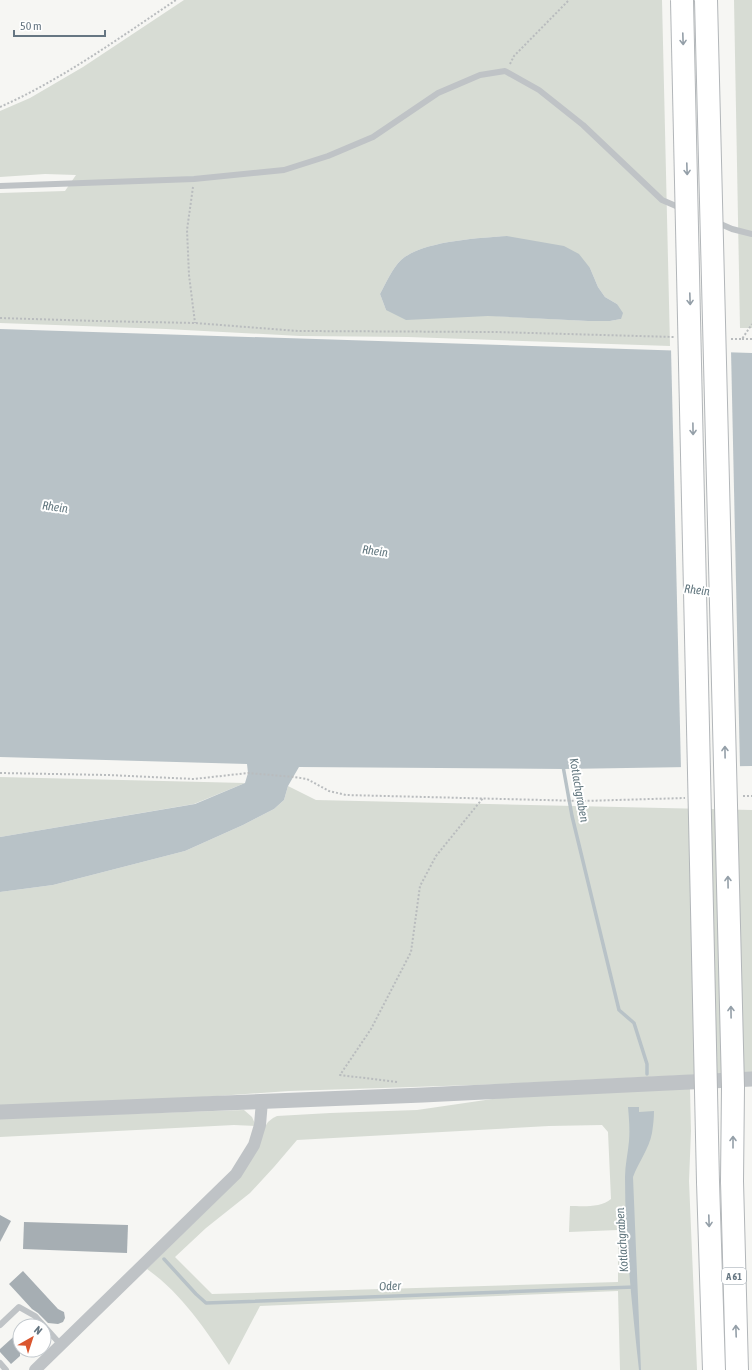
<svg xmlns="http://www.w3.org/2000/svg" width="752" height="1370" font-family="'Asap Condensed',sans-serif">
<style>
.green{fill:#d7dcd4;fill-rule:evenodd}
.water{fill:#b8c2c7}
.pier{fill:#f6f6f3}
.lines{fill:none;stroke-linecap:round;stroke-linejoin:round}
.stream{stroke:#b8c2c7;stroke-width:3.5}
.building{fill:#a6aeb3}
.motorway-casing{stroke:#b2b6b9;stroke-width:24}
.path{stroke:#b9bcbe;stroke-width:2;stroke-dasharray:2 2;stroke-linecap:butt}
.service{stroke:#bfc3c6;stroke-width:6}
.minor{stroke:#bfc3c6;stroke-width:12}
.tertiary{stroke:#bfc3c6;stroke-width:15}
.motorway{stroke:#fff;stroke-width:22}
.motorway-bridge-casing{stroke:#b2b6b9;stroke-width:24;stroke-linecap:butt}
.motorway-bridge{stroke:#fff;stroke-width:22}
.oneway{stroke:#949fa8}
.labels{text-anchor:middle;stroke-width:4;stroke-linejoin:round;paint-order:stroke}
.shield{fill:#fff;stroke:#949fa8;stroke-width:1}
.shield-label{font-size:10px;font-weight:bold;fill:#667682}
.water-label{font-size:12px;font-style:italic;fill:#62777f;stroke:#fff}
</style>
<rect width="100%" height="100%" fill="#f6f6f3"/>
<g class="green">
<path d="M184,0H662L670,346L408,337L300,336L166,329L0,323V193L65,191L76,175L45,174L0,177V111L30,98L83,67ZM507,236L590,268L598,287L605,297L617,304L621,319L610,321H588L386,310L380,294C386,283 392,269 401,260C422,241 479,238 507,236Z"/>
<polygon points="734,0 752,0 752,328 740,328"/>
<polygon points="0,777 245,783 194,804 0,837"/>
<polygon points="288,786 316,800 752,810 752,1072 505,1084 289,1091 148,1101 0,1106 0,892 53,885 185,851 243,825 274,809 284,800"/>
<path d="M690,1088L691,1131L689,1181L697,1370H620L618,1291L260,1306L229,1365C206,1330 181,1293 147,1269L217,1200L268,1122L273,1118L277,1116L330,1113L417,1110L506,1097ZM602,1125L608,1132L611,1199C601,1208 582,1206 570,1206L569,1232L618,1230V1282L212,1294L175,1257L206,1228L250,1193L274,1167L297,1140L549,1126Z"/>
<polygon points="244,1110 252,1117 256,1126 234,1125 0,1137 0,1118"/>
</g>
<g class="water">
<path d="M507,236L564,246L579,254L590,268L598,287L605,297L617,304L623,313L621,319L610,321H588L488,316L406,320L386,310L380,294C386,283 392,269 401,260C422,241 479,238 507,236Z"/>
<polygon points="0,329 752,353 752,766 564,769 299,767 288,786 284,800 274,809 243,825 185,851 53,885 0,892 0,837 195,804 245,783 248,773 247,764 0,757"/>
<path d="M628,1107H639V1112L654,1111C654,1119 653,1126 652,1133C649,1149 638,1163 633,1177L641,1370H639C632,1306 625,1242 625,1177C625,1165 628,1153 629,1141C630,1130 629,1118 628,1107Z"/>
</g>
<polygon class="pier" points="671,348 731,350 740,768 681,769"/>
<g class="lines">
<g class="stream">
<polyline points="563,766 572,816 619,1010 634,1023 647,1064 647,1074"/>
<polyline points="164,1259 196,1294 206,1303 634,1287"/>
</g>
</g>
<g class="building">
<polygon points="0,1215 11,1221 0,1242"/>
<polygon points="24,1222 128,1225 127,1253 23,1249"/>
<polygon points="23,1271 58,1309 64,1312 65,1318 63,1322 58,1324 48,1323 38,1313 32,1309 9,1284"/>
<polygon points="20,1331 20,1356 11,1364 0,1352 0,1349"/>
</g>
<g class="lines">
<defs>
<g id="motorway">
<polyline points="732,1181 737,1370"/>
<polyline points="708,1182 714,1370"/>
</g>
</defs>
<use href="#motorway" class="motorway-casing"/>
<g class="path">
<polyline points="510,64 514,56 569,0"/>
<path d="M0,107C63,79 119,38 176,0"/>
<polyline points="193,187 187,230 189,275 195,323"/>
<polyline points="0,318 96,321 195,323 298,331 496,332 674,337"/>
<polyline points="731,339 742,339 752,324"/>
<polyline points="742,339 752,339"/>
<polyline points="0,773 108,775 194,779 248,773 294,777 307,779 329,791 346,795 583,801 685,798"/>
<polyline points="743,796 752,796"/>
<polyline points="397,1082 340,1075 371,1029 411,952 420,886 436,856 483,798"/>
</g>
<g class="service">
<polyline points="0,186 194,179 284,170 328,156 373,137 438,93 480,75 505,71 539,90 583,125 662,200 683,209"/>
<polyline points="716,222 732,229 752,234"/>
<polyline points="0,1325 19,1307 35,1316 61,1345"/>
<polyline points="0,1363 6,1370"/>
</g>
<polyline class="minor" points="35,1370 236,1174 254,1145 260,1125 262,1101"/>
<polyline class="tertiary" points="0,1112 423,1095 752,1079"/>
<use href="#motorway" class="motorway"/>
<defs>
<g id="motorway-bridge">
<path d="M682,0C693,394 702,788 708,1182"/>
<polyline points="706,0 733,1087 732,1181"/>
</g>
</defs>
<use href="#motorway-bridge" class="motorway-bridge-casing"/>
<use href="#motorway-bridge" class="motorway-bridge"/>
</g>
<defs><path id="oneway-shaft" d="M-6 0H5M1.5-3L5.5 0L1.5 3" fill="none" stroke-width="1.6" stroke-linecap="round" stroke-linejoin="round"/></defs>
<g class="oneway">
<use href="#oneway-shaft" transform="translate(683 39) rotate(88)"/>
<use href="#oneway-shaft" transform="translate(687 169) rotate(88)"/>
<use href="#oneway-shaft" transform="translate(690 299) rotate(88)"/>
<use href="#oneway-shaft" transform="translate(693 429) rotate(89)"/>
<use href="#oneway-shaft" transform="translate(725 752) rotate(-91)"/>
<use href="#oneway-shaft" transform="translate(728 882) rotate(-91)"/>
<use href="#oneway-shaft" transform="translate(731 1012) rotate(-91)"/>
<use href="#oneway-shaft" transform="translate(733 1142) rotate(-90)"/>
<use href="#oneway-shaft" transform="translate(709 1221) rotate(88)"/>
<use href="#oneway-shaft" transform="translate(736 1331) rotate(-92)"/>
</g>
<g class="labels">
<rect class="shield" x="722" y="1268" width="24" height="16" rx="3"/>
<g class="shield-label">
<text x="734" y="1280">A 61</text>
</g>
<g class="water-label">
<text transform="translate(55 507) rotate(8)" y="4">Rhein</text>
<text transform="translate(375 551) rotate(8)" y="4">Rhein</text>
<text transform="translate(697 590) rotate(7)" y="4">Rhein</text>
<text transform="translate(579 790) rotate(80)" y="4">Kotlachgraben</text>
<text transform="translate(622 1240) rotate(-94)" y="4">Kotlachgraben</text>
<text transform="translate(390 1286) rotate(-2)" y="4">Oder</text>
</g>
</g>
<g transform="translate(32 1338) rotate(39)"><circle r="19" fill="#ffffff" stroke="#c2c8cd"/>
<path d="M0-3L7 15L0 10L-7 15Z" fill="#da562f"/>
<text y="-6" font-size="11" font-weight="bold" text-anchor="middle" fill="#667682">N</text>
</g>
<path d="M14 30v6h91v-6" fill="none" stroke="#667682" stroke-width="2"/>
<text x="20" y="30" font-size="12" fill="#667682" stroke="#ffffff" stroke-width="3" paint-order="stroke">50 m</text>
</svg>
